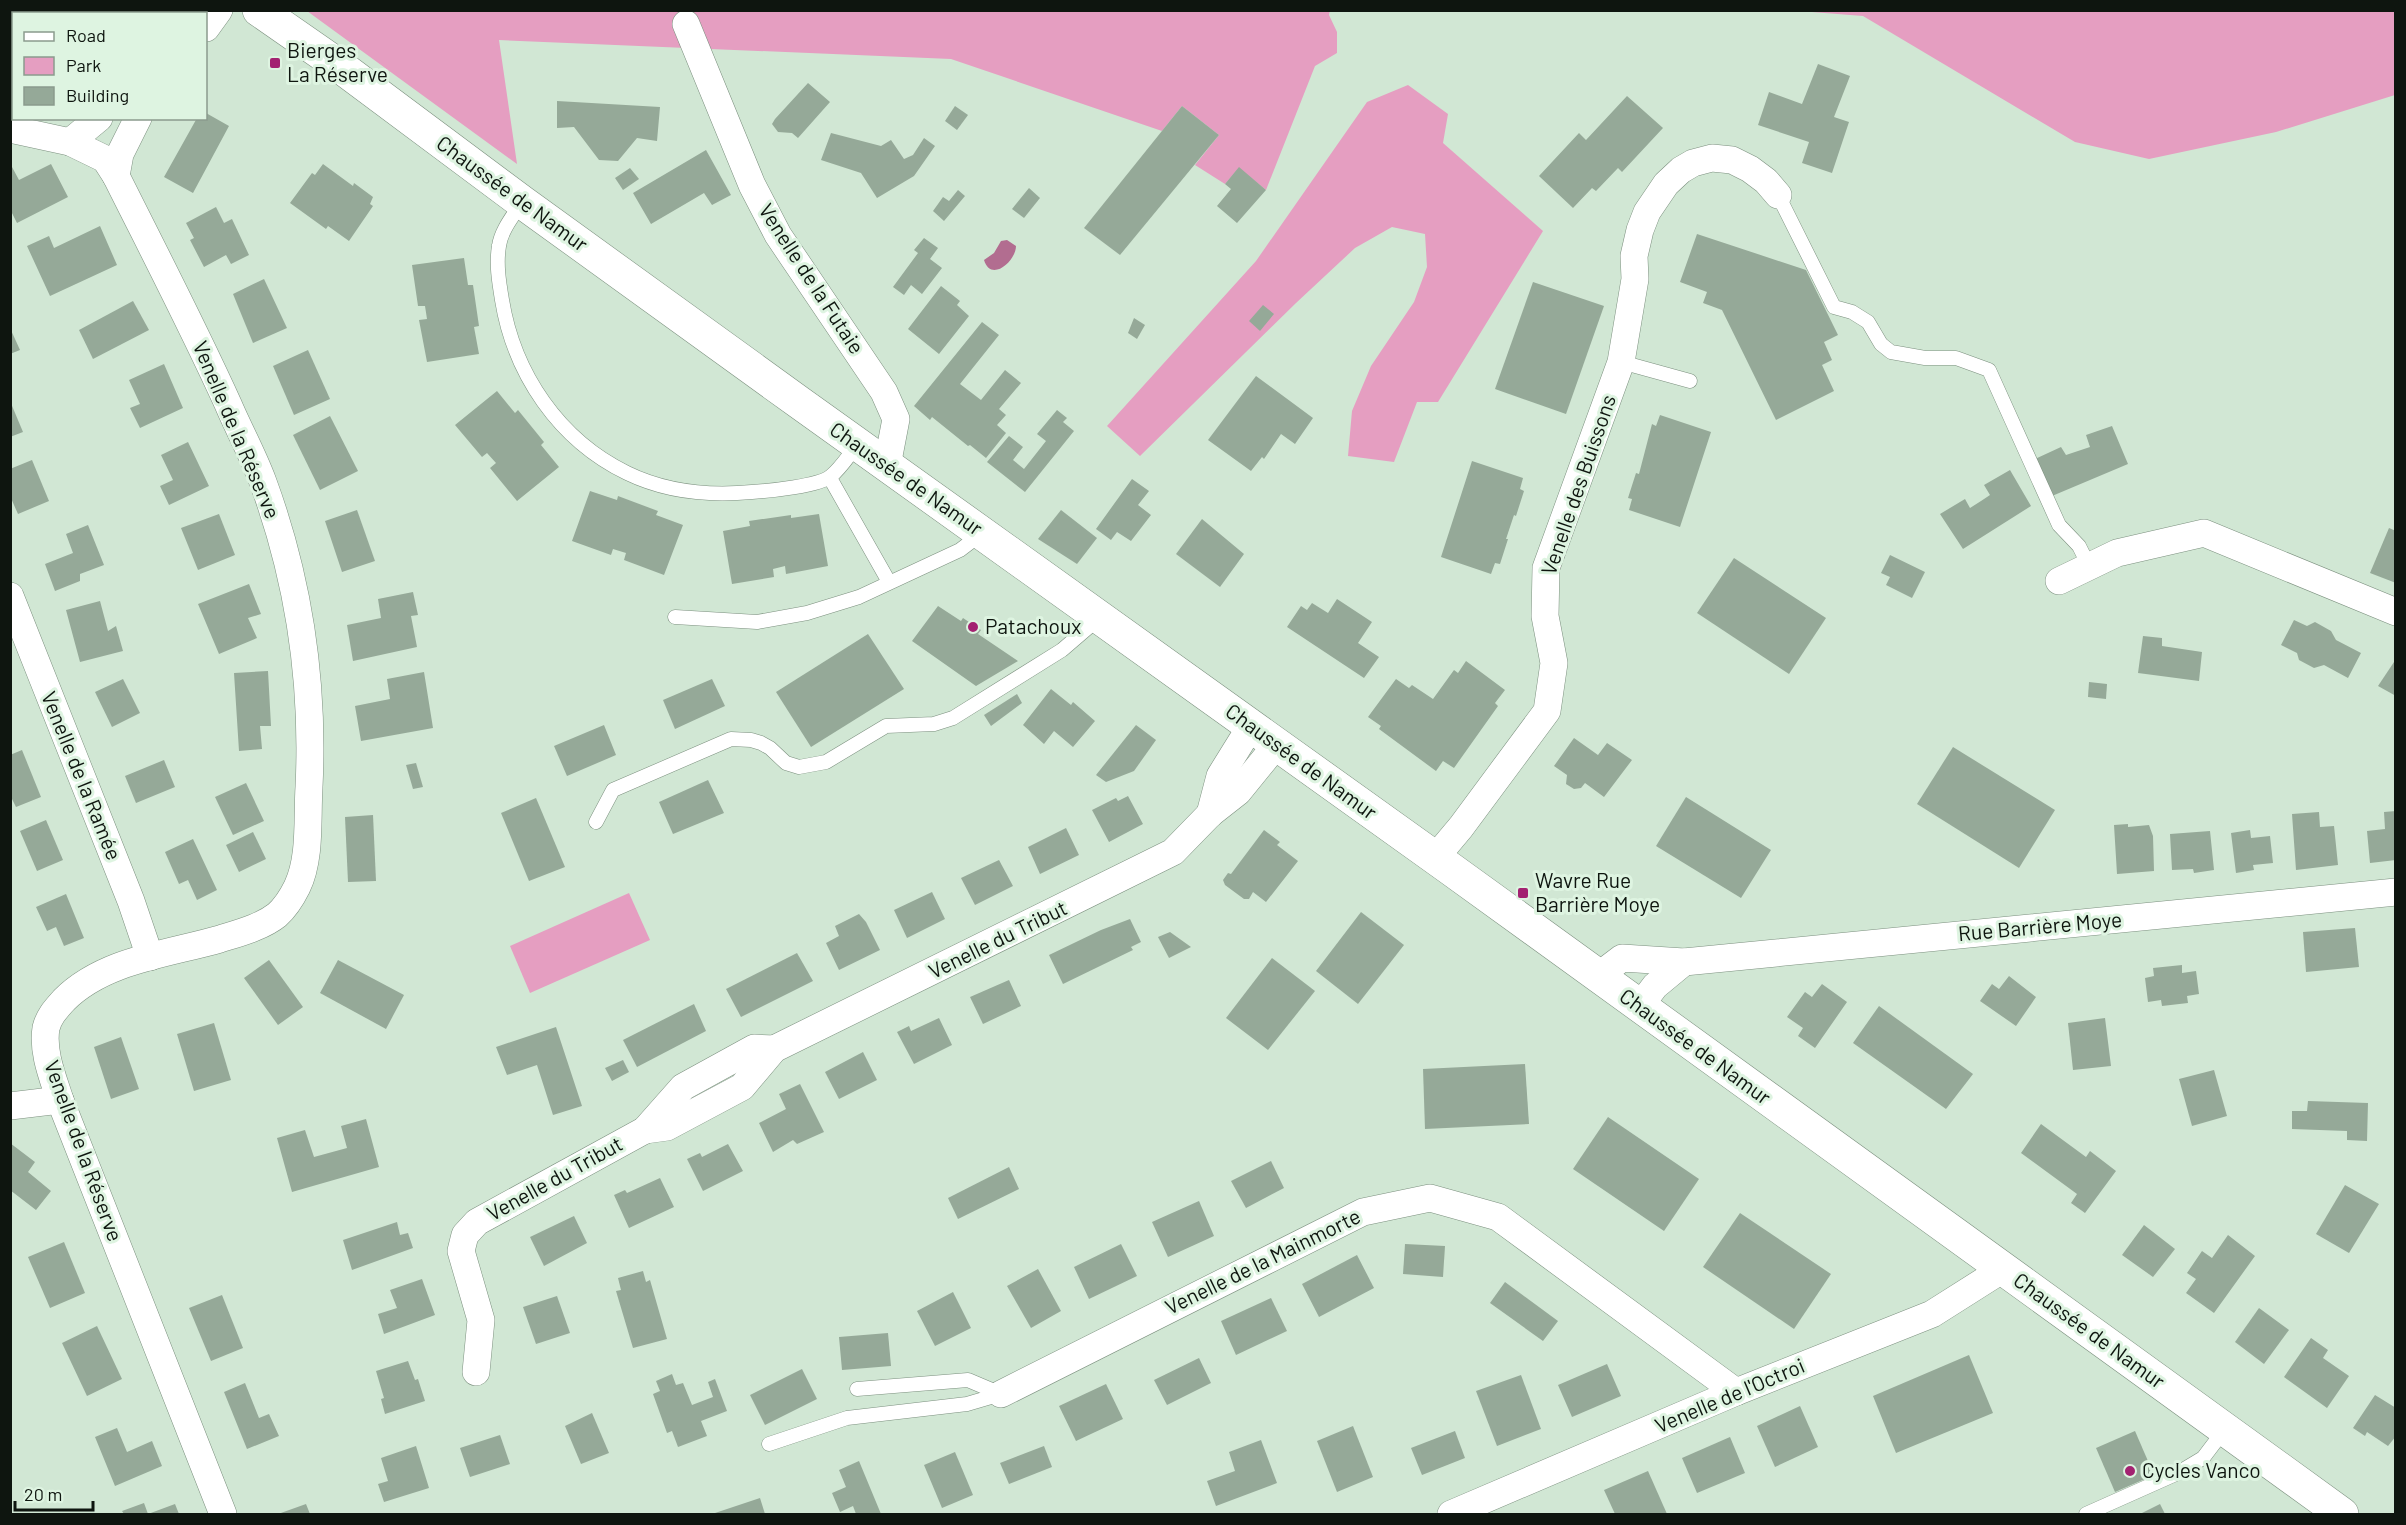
<svg xmlns="http://www.w3.org/2000/svg" width="2406" height="1525" font-family="Barlow,sans-serif">
<style>
.green{fill:#e59ec1}
.water{fill:#b26d90}
.building{fill:#95a998}
.lines{fill:none;stroke-linecap:round;stroke-linejoin:round}
.service-casing{stroke:#7c907f;stroke-width:15}
.minor-casing{stroke:#7c907f;stroke-width:28}
.primary-casing{stroke:#7c907f;stroke-width:34}
.service{stroke:#fff;stroke-width:14}
.minor{stroke:#fff;stroke-width:27}
.primary{stroke:#fff;stroke-width:33}
.poi-dot{fill:#a32271;stroke:#def4e1;stroke-width:2}
.labels{text-anchor:middle;stroke-width:6;stroke-linejoin:round;paint-order:stroke}
.poi-label{font-size:21px;fill:#0e150f;stroke:#def4e1;text-anchor:start}
.street-label{font-size:21px;fill:#0e150f;stroke:#def4e1}
</style>
<rect width="100%" height="100%" fill="#d1e7d4"/>
<g class="green">
<polygon points="1330,10 1329,15 1337,32 1337,53 1315,66 1266,190 1239,168 1225,184 1195,165 1219,135 1182,106 1162,131 951,59 499,40 517,164 307,11"/>
<polygon points="1799,11 2395,11 2395,95 2276,132 2149,159 2075,142 1863,16"/>
<polygon points="1408,85 1448,114 1443,143 1543,231 1438,402 1417,402 1394,462 1348,456 1352,411 1371,366 1414,302 1427,267 1425,234 1392,227 1355,248 1296,303 1140,456 1107,426 1256,261 1367,102"/>
<polygon points="629,893 650,940 530,993 510,946"/>
</g>
<path class="water" d="M1007,240L1016,246C1016,261 991,283 984,260L994,253L1001,241Z"/>
<g class="building">
<polygon points="10,39 14,40 13,74 10,74"/>
<polygon points="1818,64 1850,76 1834,117 1849,122 1832,173 1802,163 1809,142 1758,125 1769,92 1802,104"/>
<polygon points="808,83 830,102 798,138 792,133 778,132 772,124 775,119"/>
<polygon points="1627,96 1663,128 1622,172 1618,168 1596,191 1592,188 1573,208 1539,176 1579,133 1586,140"/>
<polygon points="557,101 660,107 657,141 637,138 618,161 599,160 574,127 557,128"/>
<polygon points="955,106 968,115 957,130 945,121"/>
<polygon points="1182,106 1219,135 1120,255 1084,228"/>
<polygon points="206,113 229,126 193,193 164,177 197,118 206,118"/>
<polygon points="831,133 881,146 891,140 904,159 913,155 924,138 935,146 914,176 877,198 861,173 821,160"/>
<polygon points="706,150 731,195 712,205 704,193 651,224 633,193"/>
<polygon points="51,164 68,197 17,223 10,209 10,168 12,167 19,180"/>
<polygon points="323,164 353,186 354,183 373,197 370,204 373,206 349,241 328,226 326,229 290,203 312,173 315,175"/>
<polygon points="1239,167 1266,190 1237,223 1217,206 1231,189 1225,184"/>
<polygon points="630,168 639,179 623,190 615,178"/>
<polygon points="1029,188 1040,198 1024,218 1012,209"/>
<polygon points="958,190 965,196 944,221 933,211 943,197 949,201"/>
<polygon points="216,207 224,223 232,219 249,255 231,264 226,255 204,267 190,240 194,238 186,223"/>
<polygon points="100,226 117,265 50,296 27,246 49,236 54,248"/>
<polygon points="1697,234 1806,270 1838,335 1824,342 1832,360 1822,365 1834,391 1776,420 1722,310 1703,303 1707,292 1680,282"/>
<polygon points="924,238 938,248 930,259 942,268 922,294 911,285 904,295 893,287 918,253 914,250"/>
<polygon points="464,258 468,285 473,285 479,326 474,327 479,354 427,362 419,320 427,319 425,306 418,306 412,265"/>
<polygon points="264,279 287,328 253,343 233,294"/>
<polygon points="1533,282 1604,306 1566,414 1495,389"/>
<polygon points="941,286 960,301 957,305 969,316 939,354 908,329"/>
<polygon points="133,301 149,330 93,359 79,330"/>
<polygon points="1263,305 1274,314 1260,331 1249,321"/>
<polygon points="1134,318 1145,325 1137,339 1128,333"/>
<polygon points="982,322 999,335 960,384 981,400 1005,370 1021,383 999,409 1006,415 997,425 1006,433 986,458 970,445 968,446 932,417 930,420 914,406"/>
<polygon points="10,328 20,350 10,354"/>
<polygon points="308,350 330,399 294,415 273,366"/>
<polygon points="164,364 183,408 140,428 130,408 140,404 129,380"/>
<polygon points="1256,376 1313,418 1295,444 1281,434 1264,459 1262,457 1251,471 1208,440"/>
<polygon points="497,391 515,413 518,410 544,442 541,445 559,467 517,501 490,468 496,463 487,453 482,457 455,425"/>
<polygon points="10,401 23,432 10,437"/>
<polygon points="1057,410 1067,418 1063,422 1074,431 1025,492 987,462 1009,436 1023,447 1013,460 1024,469 1046,441 1037,434"/>
<polygon points="1660,415 1711,432 1680,527 1629,510 1632,499 1628,498 1636,473 1639,474 1652,424 1656,426"/>
<polygon points="330,416 358,471 320,490 293,435"/>
<polygon points="2112,426 2128,464 2052,496 2035,459 2061,447 2066,455 2090,447 2086,435"/>
<polygon points="188,442 209,486 169,505 160,486 173,480 161,455"/>
<polygon points="32,460 49,501 18,514 10,496 10,469"/>
<polygon points="1472,461 1523,478 1520,489 1524,491 1516,516 1514,515 1506,539 1508,539 1500,564 1495,563 1491,574 1441,557"/>
<polygon points="2010,470 2031,506 1963,549 1940,514 1965,499 1970,508 1981,501 1990,495 1984,485"/>
<polygon points="1132,479 1149,491 1138,505 1151,515 1131,541 1117,532 1111,540 1096,529"/>
<polygon points="590,491 617,500 618,496 658,511 656,515 683,525 664,575 624,560 626,553 613,549 611,555 572,541"/>
<polygon points="357,510 375,561 342,572 325,521"/>
<polygon points="1061,510 1097,538 1077,564 1038,539"/>
<polygon points="219,514 235,555 198,570 181,528"/>
<polygon points="819,514 828,566 786,574 785,566 773,569 774,577 732,584 723,531 750,526 749,521 791,515 791,518"/>
<polygon points="1202,519 1244,554 1220,587 1176,554"/>
<polygon points="88,525 104,565 80,574 80,581 55,591 45,564 73,553 66,534"/>
<polygon points="2389,528 2396,531 2396,583 2370,573"/>
<polygon points="1890,555 1925,572 1912,598 1886,585 1890,577 1881,573"/>
<polygon points="1734,558 1826,618 1789,674 1697,613"/>
<polygon points="249,584 261,614 248,618 257,638 219,654 198,604"/>
<polygon points="413,592 418,615 411,616 417,647 353,661 347,625 381,618 378,599"/>
<polygon points="1337,599 1372,622 1358,643 1379,657 1364,678 1287,627 1301,606 1307,610 1312,603 1328,613"/>
<polygon points="100,601 108,631 116,626 123,651 80,662 66,610"/>
<polygon points="938,606 961,621 963,618 981,630 978,634 1018,661 976,686 912,641"/>
<polygon points="2294,620 2307,626 2315,622 2331,631 2336,640 2361,653 2348,678 2324,665 2314,668 2299,660 2297,653 2281,645"/>
<polygon points="868,634 904,689 811,747 776,692"/>
<polygon points="2143,636 2162,638 2162,646 2202,652 2199,681 2138,673"/>
<polygon points="2396,659 2396,696 2378,686"/>
<polygon points="1466,661 1505,690 1495,703 1498,706 1454,768 1443,761 1436,771 1379,729 1381,726 1368,717 1396,679 1409,688 1412,685 1433,699 1454,670 1458,673"/>
<polygon points="268,671 271,726 260,726 262,749 239,751 234,673"/>
<polygon points="424,672 433,728 361,741 355,706 390,699 387,679"/>
<polygon points="123,679 140,713 112,727 95,692"/>
<polygon points="712,679 725,706 675,729 663,700"/>
<polygon points="2089,682 2107,684 2106,699 2088,697"/>
<polygon points="1051,689 1071,705 1073,702 1095,721 1073,747 1054,731 1044,744 1023,725"/>
<polygon points="1017,694 1022,703 991,726 984,715"/>
<polygon points="604,725 616,755 567,776 554,746"/>
<polygon points="1136,725 1156,740 1134,771 1106,782 1096,775"/>
<polygon points="1574,738 1598,755 1607,743 1632,760 1604,797 1585,783 1581,788 1574,789 1566,784 1567,775 1554,766"/>
<polygon points="1953,747 2055,810 2019,868 1917,804"/>
<polygon points="22,750 41,797 16,807 10,795 10,755"/>
<polygon points="164,760 175,787 136,803 125,776"/>
<polygon points="416,763 423,787 413,789 406,765"/>
<polygon points="708,780 724,813 673,834 659,802"/>
<polygon points="246,783 264,821 233,835 215,797"/>
<polygon points="1128,796 1143,824 1109,842 1092,810 1116,798 1118,801"/>
<polygon points="1686,797 1771,850 1741,898 1656,846"/>
<polygon points="536,798 565,867 529,881 501,813"/>
<polygon points="2396,811 2396,860 2370,863 2367,831 2385,829 2384,812"/>
<polygon points="2319,812 2320,827 2334,826 2338,865 2296,870 2292,814"/>
<polygon points="373,815 376,881 348,882 345,817"/>
<polygon points="46,820 63,860 37,871 20,831"/>
<polygon points="2128,824 2128,827 2149,825 2153,836 2154,871 2117,874 2114,825"/>
<polygon points="1066,828 1079,855 1040,874 1028,847"/>
<polygon points="1264,830 1280,842 1277,845 1298,861 1266,902 1253,892 1249,899 1244,899 1225,885 1223,880 1228,873 1231,874"/>
<polygon points="2250,830 2251,838 2270,836 2273,863 2253,865 2254,870 2236,873 2231,833"/>
<polygon points="2210,831 2214,870 2194,873 2193,869 2172,870 2170,834"/>
<polygon points="253,832 266,859 239,872 226,845"/>
<polygon points="193,839 217,890 197,900 188,880 179,884 165,852"/>
<polygon points="999,860 1013,886 975,905 961,878"/>
<polygon points="932,892 945,919 907,938 894,910"/>
<polygon points="66,894 84,938 64,946 56,927 47,931 36,907"/>
<polygon points="1361,912 1404,945 1358,1004 1316,971"/>
<polygon points="859,914 866,922 880,950 839,970 826,943 839,936 835,926"/>
<polygon points="1130,919 1141,942 1131,947 1133,950 1063,984 1049,955 1101,930"/>
<polygon points="2355,928 2359,967 2306,972 2303,932"/>
<polygon points="1170,932 1191,947 1169,958 1158,937"/>
<polygon points="797,953 813,981 741,1017 726,989"/>
<polygon points="1272,958 1315,991 1268,1050 1226,1018"/>
<polygon points="269,960 303,1007 278,1025 244,978"/>
<polygon points="338,960 404,995 386,1029 320,993"/>
<polygon points="2182,965 2182,973 2196,971 2199,994 2187,996 2188,1003 2162,1006 2161,1000 2148,1002 2145,978 2154,976 2153,968"/>
<polygon points="2009,976 2036,997 2016,1026 1980,1001 1992,984 1999,989"/>
<polygon points="1009,980 1021,1006 983,1024 970,997"/>
<polygon points="1822,984 1847,1002 1815,1048 1798,1036 1803,1028 1787,1017 1805,992 1812,997"/>
<polygon points="694,1004 706,1031 637,1067 623,1040"/>
<polygon points="1879,1006 1973,1074 1946,1109 1853,1043"/>
<polygon points="939,1018 952,1045 914,1064 897,1032 909,1026 911,1031"/>
<polygon points="2105,1018 2111,1066 2073,1070 2068,1023"/>
<polygon points="214,1023 231,1080 194,1091 177,1034"/>
<polygon points="556,1027 582,1106 553,1115 537,1065 507,1075 496,1047"/>
<polygon points="121,1037 139,1089 111,1099 94,1047"/>
<polygon points="863,1052 877,1080 839,1099 825,1072"/>
<polygon points="623,1060 629,1072 612,1081 605,1068"/>
<polygon points="1525,1064 1529,1124 1425,1129 1423,1069"/>
<polygon points="2214,1070 2227,1116 2192,1126 2179,1079"/>
<polygon points="800,1084 824,1132 797,1144 793,1140 773,1152 759,1123 786,1109 779,1094"/>
<polygon points="2308,1101 2368,1103 2367,1141 2347,1140 2347,1131 2292,1129 2292,1111 2307,1111"/>
<polygon points="1608,1117 1699,1179 1664,1231 1573,1169"/>
<polygon points="366,1119 379,1167 292,1192 277,1138 305,1130 314,1157 347,1148 341,1126"/>
<polygon points="2041,1124 2086,1157 2090,1151 2116,1171 2085,1213 2071,1203 2077,1194 2021,1153"/>
<polygon points="10,1143 35,1162 28,1172 51,1191 36,1210 10,1190"/>
<polygon points="728,1144 743,1171 703,1191 687,1159 700,1153 702,1157"/>
<polygon points="1271,1161 1284,1188 1246,1208 1231,1181"/>
<polygon points="1009,1167 1019,1189 958,1219 948,1198"/>
<polygon points="660,1178 674,1207 629,1228 614,1195 625,1190 627,1193"/>
<polygon points="2345,1185 2379,1204 2349,1253 2316,1234"/>
<polygon points="1199,1201 1214,1236 1168,1257 1152,1222"/>
<polygon points="1740,1213 1831,1274 1794,1329 1703,1267"/>
<polygon points="574,1216 587,1243 544,1266 530,1237"/>
<polygon points="397,1222 400,1235 408,1233 413,1248 352,1270 343,1240"/>
<polygon points="2144,1225 2175,1249 2153,1277 2122,1255"/>
<polygon points="2228,1235 2255,1256 2214,1313 2186,1293 2196,1279 2187,1273 2202,1251 2212,1258"/>
<polygon points="64,1242 85,1293 50,1308 28,1257"/>
<polygon points="1121,1244 1137,1276 1089,1299 1074,1267"/>
<polygon points="1405,1244 1445,1246 1443,1277 1403,1274"/>
<polygon points="1357,1255 1374,1288 1319,1317 1302,1284"/>
<polygon points="1038,1269 1061,1311 1031,1328 1007,1286"/>
<polygon points="643,1271 646,1282 650,1280 667,1339 633,1348 616,1291 621,1290 618,1278"/>
<polygon points="422,1279 435,1315 384,1334 378,1314 397,1308 390,1290"/>
<polygon points="1505,1282 1558,1321 1543,1341 1490,1303"/>
<polygon points="953,1292 971,1328 935,1346 917,1311"/>
<polygon points="222,1295 243,1348 211,1361 189,1308"/>
<polygon points="557,1296 570,1333 536,1344 523,1307"/>
<polygon points="1271,1298 1287,1331 1236,1355 1221,1321"/>
<polygon points="2259,1308 2289,1330 2264,1364 2235,1342"/>
<polygon points="97,1326 122,1379 87,1396 62,1343"/>
<polygon points="888,1333 891,1366 842,1370 839,1337"/>
<polygon points="2311,1338 2328,1350 2323,1358 2349,1376 2327,1408 2284,1377"/>
<polygon points="1969,1355 1993,1413 1896,1453 1873,1396"/>
<polygon points="1199,1358 1211,1383 1167,1405 1154,1380"/>
<polygon points="408,1361 415,1380 418,1379 425,1401 385,1414 381,1399 384,1398 376,1371"/>
<polygon points="1607,1364 1621,1396 1572,1417 1558,1385"/>
<polygon points="802,1369 817,1399 765,1425 750,1395"/>
<polygon points="672,1374 676,1385 683,1383 692,1405 713,1397 708,1382 715,1379 727,1411 701,1421 707,1436 678,1447 672,1431 667,1433 653,1394 660,1391 656,1381"/>
<polygon points="1521,1375 1541,1429 1497,1446 1476,1391"/>
<polygon points="245,1383 259,1418 269,1414 279,1436 247,1449 224,1392"/>
<polygon points="1106,1384 1123,1419 1076,1441 1059,1406"/>
<polygon points="2375,1395 2396,1408 2396,1436 2388,1446 2367,1432 2365,1436 2353,1428"/>
<polygon points="1800,1406 1818,1447 1775,1467 1757,1426"/>
<polygon points="592,1413 609,1453 581,1464 565,1426"/>
<polygon points="1353,1426 1373,1477 1337,1492 1317,1441"/>
<polygon points="117,1428 127,1452 152,1441 162,1466 115,1486 95,1437"/>
<polygon points="1455,1431 1465,1458 1422,1475 1411,1448"/>
<polygon points="2135,1431 2154,1475 2115,1492 2096,1448"/>
<polygon points="500,1435 510,1464 470,1477 460,1448"/>
<polygon points="1730,1437 1745,1473 1697,1493 1682,1458"/>
<polygon points="1261,1440 1277,1483 1216,1506 1207,1481 1235,1471 1229,1452"/>
<polygon points="416,1446 429,1488 384,1502 378,1484 388,1481 381,1458"/>
<polygon points="1044,1446 1052,1467 1009,1484 1000,1463"/>
<polygon points="955,1452 973,1495 942,1508 924,1465"/>
<polygon points="859,1461 881,1514 856,1514 853,1506 840,1512 832,1493 846,1487 839,1470"/>
<polygon points="1648,1471 1667,1514 1615,1514 1604,1490"/>
<polygon points="760,1498 765,1514 712,1514"/>
<polygon points="144,1503 148,1514 175,1504 179,1514 124,1514 122,1511"/>
<polygon points="306,1504 310,1514 278,1514"/>
<polygon points="2160,1504 2165,1514 2140,1514"/>
</g>
<g class="lines">
<defs>
<g id="service">
<polyline points="1778,195 1834,307 1852,312 1868,322 1881,344 1891,352 1925,358 1956,358 1989,370 2059,525 2079,546 2089,566"/>
<path d="M522,202C514,215 501,230 499,246C496,264 499,282 502,300C514,374 559,440 627,473C666,492 710,496 752,492C768,491 820,486 831,476C841,468 849,455 857,445"/>
<polyline points="1621,362 1690,381"/>
<polyline points="830,478 889,582"/>
<polyline points="675,617 757,622 807,613 859,597 960,550 981,534"/>
<polyline points="596,822 613,790 731,739 751,740 761,743 770,748 786,763 799,767 826,762 886,726 934,724 953,718 1062,650 1098,619"/>
<polyline points="857,1389 968,1380 1001,1394"/>
<polyline points="769,1444 847,1418 967,1404 1001,1394"/>
<polyline points="2086,1514 2178,1473 2203,1458 2225,1429"/>
</g>
<g id="minor">
<polyline points="179,14 181,10"/>
<polyline points="686,24 752,185 778,235 884,392 896,419 887,466"/>
<polyline points="206,28 219,10"/>
<path d="M10,129L70,142L105,159L116,176C154,252 193,327 228,404C239,430 253,455 263,482C299,580 314,683 309,787C307,819 311,858 297,887C292,897 286,907 277,915C262,927 239,933 220,939C168,954 104,960 64,1000C56,1009 49,1016 46,1028C42,1052 53,1078 60,1100L223,1514"/>
<polyline points="70,142 99,118"/>
<polyline points="116,176 120,154 138,118"/>
<polyline points="2059,581 2117,553 2204,533 2396,612"/>
<polyline points="10,596 131,901 150,957"/>
<polyline points="1210,814 1220,776 1251,726"/>
<polyline points="1435,858 1461,827 1547,711 1554,663 1545,616 1546,568 1621,362 1635,279 1634,256 1640,230 1647,212 1666,184 1681,170 1693,163 1712,158 1732,160 1750,169 1766,181 1778,195"/>
<polyline points="1597,977 1622,958 1684,962 2396,892"/>
<polyline points="1639,1007 1655,986 1684,962"/>
<polyline points="10,1106 60,1100"/>
<polyline points="645,1130 667,1127 742,1087 774,1049 1173,852 1210,814 1238,792 1277,744"/>
<polyline points="476,1372 481,1320 461,1251 465,1235 477,1222 645,1130 683,1087 754,1048 774,1049"/>
<polyline points="1001,1394 1363,1212 1430,1198 1498,1217 1736,1392"/>
<polyline points="1451,1514 1736,1392 1932,1314 2003,1269"/>
</g>
<polyline id="primary" points="259,10 341,67 522,202 800,403 1448,867 2342,1514"/>
</defs>
<use href="#service" class="service-casing"/>
<use href="#minor" class="minor-casing"/>
<use href="#primary" class="primary-casing"/>
<use href="#service" class="service"/>
<use href="#minor" class="minor"/>
<use href="#primary" class="primary"/>
</g>
<g class="poi-dot">
<rect x="269" y="57" width="12" height="12" rx="3"/>
<circle cx="973" cy="627" r="6"/>
<rect x="1517" y="887" width="12" height="12" rx="3"/>
<circle cx="2130" cy="1471" r="6"/>
</g>
<g class="labels">
<g class="poi-label">
<text x="287" y="58">Bierges<tspan x="287" dy="24">La Réserve</tspan></text>
<text x="985" y="634">Patachoux</text>
<text x="1535" y="888">Wavre Rue<tspan x="1535" dy="24">Barrière Moye</tspan></text>
<text x="2142" y="1478">Cycles Vanco</text>
</g>
<g class="street-label">
<text transform="translate(512 194) rotate(36)" y="7">Chaussée de Namur</text>
<text transform="translate(811 279) rotate(57)" y="7">Venelle de la Futaie</text>
<text transform="translate(236 430) rotate(67)" y="7">Venelle de la Réserve</text>
<text transform="translate(906 479) rotate(35)" y="7">Chaussée de Namur</text>
<text transform="translate(1579 485) rotate(-71)" y="7">Venelle des Buissons</text>
<text transform="translate(1301 762) rotate(36)" y="7">Chaussée de Namur</text>
<text transform="translate(81 776) rotate(68)" y="7">Venelle de la Ramée</text>
<text transform="translate(2040 927) rotate(-5)" y="7">Rue Barrière Moye</text>
<text transform="translate(998 940) rotate(-26)" y="7">Venelle du Tribut</text>
<text transform="translate(1695 1047) rotate(36)" y="7">Chaussée de Namur</text>
<text transform="translate(83 1151) rotate(70)" y="7">Venelle de la Réserve</text>
<text transform="translate(555 1179) rotate(-29)" y="7">Venelle du Tribut</text>
<text transform="translate(1263 1262) rotate(-26)" y="7">Venelle de la Mainmorte</text>
<text transform="translate(2089 1331) rotate(36)" y="7">Chaussée de Namur</text>
<text transform="translate(1730 1396) rotate(-23)" y="7">Venelle de l'Octroi</text>
</g>
</g>
<rect width="2406" height="1525" fill="none" stroke="#0e150f" stroke-width="24"/>
<rect x="12" y="12" width="195" height="108" fill="#def4e1" stroke="#8b9b8d" stroke-width="1.5"/>
<rect x="24" y="32" width="30" height="9" fill="#ffffff" stroke="#8b9b8d" stroke-width="1.5"/>
<text x="66" y="42" font-size="18" fill="#0e150f">Road</text>
<rect x="24" y="57" width="30" height="18" fill="#e59ec1" stroke="#8b9b8d" stroke-width="1.5"/>
<text x="66" y="72" font-size="18" fill="#0e150f">Park</text>
<rect x="24" y="87" width="30" height="18" fill="#95a998" stroke="#8b9b8d" stroke-width="1.5"/>
<text x="66" y="102" font-size="18" fill="#0e150f">Building</text>
<path d="M15 1501v9h78v-9" fill="none" stroke="#0e150f" stroke-width="3"/>
<text x="24" y="1501" font-size="18" fill="#0e150f" stroke="#def4e1" stroke-width="4.5" paint-order="stroke">20 m</text>
</svg>
